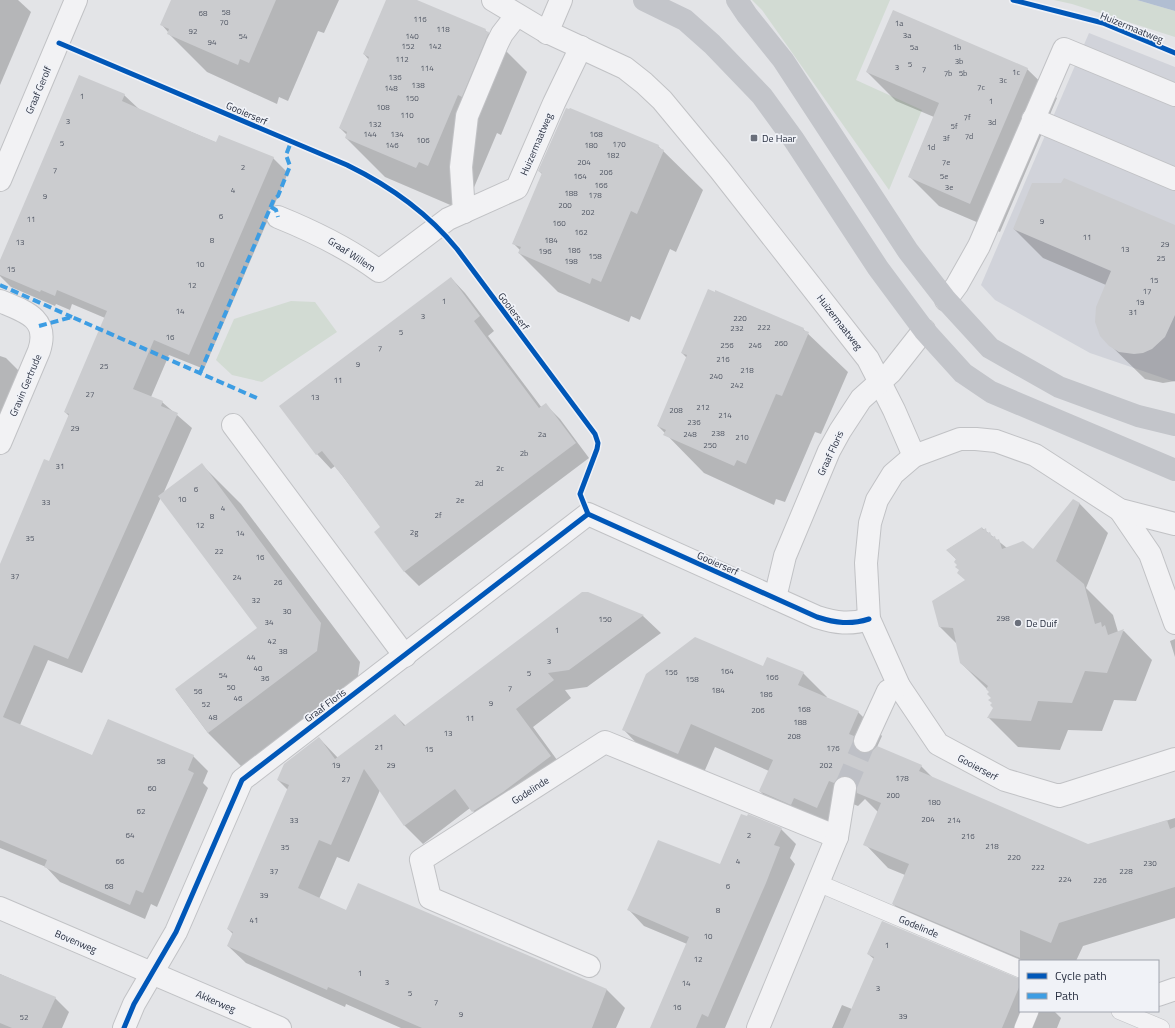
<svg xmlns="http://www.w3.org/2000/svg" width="1175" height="1028" font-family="'Titillium Web',sans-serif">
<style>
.built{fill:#d1d3da}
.green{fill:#d2dbd3}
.water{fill:#b1bed2}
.shadow{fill:#0003}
.building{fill:#cbcccf}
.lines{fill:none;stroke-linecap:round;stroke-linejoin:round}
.minor-tunnel{stroke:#bec0c6;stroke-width:22;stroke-dasharray:22 11;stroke-linecap:butt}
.service-casing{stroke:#c1c2c5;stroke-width:18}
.minor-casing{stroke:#c1c2c5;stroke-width:24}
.service{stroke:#f2f2f4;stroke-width:17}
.minor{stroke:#f2f2f4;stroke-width:22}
.secondary{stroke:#c3c5ca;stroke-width:22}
.quiet{stroke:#3d9de3;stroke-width:4;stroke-dasharray:8 4;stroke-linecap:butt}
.cycleway-casing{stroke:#f0f2f7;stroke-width:8}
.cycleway{stroke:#0057b8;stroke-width:5}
.poi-dot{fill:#6a6f7b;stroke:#f0f2f7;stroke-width:1.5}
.labels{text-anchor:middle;stroke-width:3.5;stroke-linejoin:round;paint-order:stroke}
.number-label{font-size:8px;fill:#525865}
.street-label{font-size:10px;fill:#293041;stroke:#f0f2f7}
.poi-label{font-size:10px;fill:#293041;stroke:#f0f2f7;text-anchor:start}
</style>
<rect width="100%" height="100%" fill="#e3e4e7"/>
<polygon class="built" points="1089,33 1175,67 1175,382 1090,353 995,300 981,285"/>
<g class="green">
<polygon points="752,0 890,0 856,80 922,110 889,190 762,10"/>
<polygon points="1054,0 1137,0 1175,11 1175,37 1072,4"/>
<polygon points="291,301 315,302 337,332 262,382 232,375 216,360 234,319"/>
</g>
<polygon class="water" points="1137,0 1175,0 1175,11"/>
<g class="shadow">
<polygon points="0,0 18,0 31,12 0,85"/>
<polygon points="172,0 339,0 324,33 318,31 288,101 279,97 277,104 207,72 168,33 168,32 162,25"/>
<polygon points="387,0 415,0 485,30 527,72 501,135 497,133 467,204 455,207 385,177 346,138 347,135 340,128 369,60 364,54"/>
<polygon points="1027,69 1057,98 1000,232 939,206 909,176 934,117 896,101 867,72"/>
<polygon points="124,95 140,110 217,143 273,158 288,173 204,369 169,355 151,397 162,402 192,428 163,494 202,465 241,504 360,662 356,690 247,772 208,733 176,690 259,628 161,497 82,673 48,660 20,725 93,756 108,720 193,756 208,771 203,783 208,788 157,907 151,904 145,919 60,882 46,867 0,848 0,578 69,416 65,412 105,318 72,304 70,310 56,304 55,306 11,287 0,276 0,263"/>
<polygon points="658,146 703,190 676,252 670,249 640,320 631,316 629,322 558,292 519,253 520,250 513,243 543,175 539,171"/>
<polygon points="1175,226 1175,381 1163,383 1145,379 1103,338 1106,285 1043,258 1014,229"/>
<polygon points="451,278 465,293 494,331 488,336 542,408 546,405 560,419 589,458 419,586 404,571 382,528 335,466 331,469 317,454"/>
<polygon points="803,329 848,372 821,434 815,432 785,502 776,499 774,505 704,473 658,426 687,358 682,353"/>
<polygon points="0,356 6,358 22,374 0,417"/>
<polygon points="1079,503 1108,533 1086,588 1113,615 1118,632 1124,631 1152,660 1136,701 1114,700 1102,731 1068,730 1060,750 1018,747 989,718 994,708 990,692 961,663 957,644 940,627 966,580 957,560 947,550 982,528 1007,548 1034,551"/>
<polygon points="588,593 643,616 661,633 587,687 565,690 571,698 533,727 568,775 521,810 491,829 470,808 423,844 405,826 380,790 349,862 337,857 319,899 347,911 359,885 607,990 625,1008 616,1028 401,1028 346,1004 345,1007 246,963 228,946 233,934 228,929 288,790 278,780 319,738 338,758 395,715 406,726"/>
<polygon points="1175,639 1175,657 1170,641"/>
<polygon points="763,667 803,673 827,697 826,698 858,712 882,736 877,747 921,766 934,779 1088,845 1175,818 1175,918 1083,946 1076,961 1020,961 917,927 893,904 905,875 888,868 865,844 878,812 865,799 858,806 853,804 841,831 783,815 760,791 769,771 715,747 702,777 646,753 623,729"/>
<polygon points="748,818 781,829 796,844 790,858 795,864 725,1028 651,1028 687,944 644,926 629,910 721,865"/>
<polygon points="868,954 1020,979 1020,1011 1054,1011 1061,1018 1057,1028 832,1028 842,1005 852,1009 874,959"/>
<polygon points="0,974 55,998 69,1012 62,1028 0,1028"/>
</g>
<g class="building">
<polygon points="171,0 276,0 249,63 240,59 238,65 167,34 169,29 160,25"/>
<polygon points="386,0 417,0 486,29 485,31 489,32 462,97 458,95 428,166 419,162 416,168 345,138 347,132 339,128 369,57 363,54"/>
<polygon points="893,10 1028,68 970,204 908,177 939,103 866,72"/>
<polygon points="79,75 125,94 122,101 192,132 216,142 219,135 274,157 189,355 154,340 133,389 163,401 161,406 178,413 68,659 34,645 3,717 92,755 108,719 194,755 188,770 194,773 168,833 143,893 136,890 130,905 44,867 47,860 0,840 0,564 44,459 49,461 69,414 64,412 107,311 57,290 55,296 41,290 40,292 0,275 0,260"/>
<polygon points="566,108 569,109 570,108 616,127 659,145 658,147 664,150 637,214 631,211 601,282 592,278 590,284 518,253 521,247 512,244 542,173 538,171"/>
<polygon points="1064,178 1175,225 1175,315 1165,337 1152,349 1143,353 1134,354 1119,352 1109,346 1100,336 1095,322 1096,307 1111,271 1013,229 1032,183 1061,183"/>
<polygon points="451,277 480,316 474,321 539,408 546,403 576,443 404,572 374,532 380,527 344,478 322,451 316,455 279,406"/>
<polygon points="708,289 715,292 715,290 804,328 803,330 809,332 782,396 776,394 746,464 737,460 734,466 663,435 666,430 657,426 687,355 681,353"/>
<polygon points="202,463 321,623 317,651 208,733 175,689 257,628 158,496"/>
<polygon points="1073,499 1080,503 1056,561 1084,584 1095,624 1101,622 1102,627 1105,625 1108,635 1124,629 1107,673 1085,671 1072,703 1038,701 1031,721 987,718 993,708 990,705 992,703 988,700 991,698 987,694 989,692 986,689 988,686 960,663 953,628 939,627 932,601 965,580 957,573 959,570 955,567 957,565 954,562 956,559 946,550 982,527 983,530 986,528 987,533 990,532 992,537 995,536 996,540 999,539 1002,549 1023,541 1033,549"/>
<polygon points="582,592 588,592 644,615 569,670 548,673 554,680 516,709 551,756 503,792 472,812 455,789 404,826 364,769 331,845 319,840 298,888 346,910 358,883 607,989 592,1028 422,1028 328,987 327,990 227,946 233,932 227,929 289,785 277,780 284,764 319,737 335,759 395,714 404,726"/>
<polygon points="695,637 763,666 767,657 804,672 798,685 859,711 849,734 854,736 853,743 855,749 859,752 866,753 872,751 877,746 922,765 919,771 1088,844 1167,820 1170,829 1175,827 1175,887 1059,923 1051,943 1020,930 1020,958 892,904 909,864 863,845 881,803 857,793 857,784 853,778 847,776 841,776 834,783 829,781 817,808 794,798 791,805 759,791 773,760 691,724 678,754 622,730 646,674"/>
<polygon points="741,814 747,816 748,814 782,828 774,845 780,847 766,883 708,1017 702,1014 696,1028 650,1028 689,937 627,910 635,893 658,840 720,864"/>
<polygon points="882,921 1020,979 1020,985 1002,1028 843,1028 874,957 867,954"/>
<polygon points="0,974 56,997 42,1028 12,1028 0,1023"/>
</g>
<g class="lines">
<polyline class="minor-tunnel" points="845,788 865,741"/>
<defs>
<g id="service">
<polyline points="818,883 1020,969"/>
<polyline points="1120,1011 1161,1028"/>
<polyline points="1023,1028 1030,1011"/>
</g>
<g id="minor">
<polyline points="493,0 543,30 625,68 644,83 662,100 720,170 868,359 894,410 914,456"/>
<polyline points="547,33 561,0"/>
<polyline points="1033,119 1175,179"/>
<polyline points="0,180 76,0"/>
<polyline points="464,212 461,167 467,116 497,44 502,34 516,16"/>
<path d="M278,217C315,232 348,248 379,271L448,219L517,188L554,103L581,47"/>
<polyline points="946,300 957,285 979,246 1064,49 1175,95"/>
<path d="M0,301C24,311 50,318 39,351L0,443"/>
<polyline points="233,425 405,656"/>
<polyline points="1120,510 1150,554 1175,623"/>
<polyline points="1175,524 1120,510 1035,455 996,441 976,439 960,439 914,456 893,474 877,500 870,523 866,563 869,619 899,686 938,744 1005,780 1059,796 1175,759"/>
<polyline points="775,598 785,556 829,451 840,431 861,399 891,372 924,330"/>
<polyline points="865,741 888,691 899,686"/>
<polyline points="0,908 280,1028"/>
<polyline points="589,966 430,898 421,860 605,742 837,837"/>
<polyline points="1158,995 1175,989"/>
<path d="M124,1028L134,1004L176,932L242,780L588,514L817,617C836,623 850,625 869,619"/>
<polyline points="758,1028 837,837 845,788"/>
</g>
</defs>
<use href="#service" class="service-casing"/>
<use href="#minor" class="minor-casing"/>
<use href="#service" class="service"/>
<use href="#minor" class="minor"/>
<g class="secondary">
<polyline points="644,0 685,20 712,44 762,96 794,140 878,268 924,330 963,373 991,392 1175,470"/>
<polyline points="737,0 747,15 783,60 908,251 946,300 990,348 1059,387 1138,416 1175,425"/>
</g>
<g class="quiet">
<polyline points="271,207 276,210 278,217"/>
<polyline points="0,285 72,317"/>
<polyline points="39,326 72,317 259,399"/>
<polyline points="200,373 274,199 278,196 290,166 286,155 291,142"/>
</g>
<defs>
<g id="cycleway">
<polyline points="1013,0 1103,23 1175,53"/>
<path d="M59,43L347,165C390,186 427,212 457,249L595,434L598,443L597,449L580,494L588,514L817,617C836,623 850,625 869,619"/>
<polyline points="124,1028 134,1004 176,932 242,780 588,514"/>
</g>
</defs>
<use href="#cycleway" class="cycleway-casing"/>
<use href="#cycleway" class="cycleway"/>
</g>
<g class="poi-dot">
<rect x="750" y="134" width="8" height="8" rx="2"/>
<circle cx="1018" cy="623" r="4"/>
</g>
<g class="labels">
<g class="number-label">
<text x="226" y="15">58</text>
<text x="203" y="16">68</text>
<text x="420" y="22">116</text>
<text x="224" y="25">70</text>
<text x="899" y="26">1a</text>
<text x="443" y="32">118</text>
<text x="193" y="34">92</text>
<text x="907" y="38">3a</text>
<text x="243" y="39">54</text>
<text x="412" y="39">140</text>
<text x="212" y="45">94</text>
<text x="408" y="49">152</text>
<text x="435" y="49">142</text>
<text x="914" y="50">5a</text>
<text x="957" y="50">1b</text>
<text x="402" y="62">112</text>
<text x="959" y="64">3b</text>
<text x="910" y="67">5</text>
<text x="897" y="70">3</text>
<text x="427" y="71">114</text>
<text x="924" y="72">7</text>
<text x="1016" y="75">1c</text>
<text x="948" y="76">7b</text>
<text x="963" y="76">5b</text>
<text x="395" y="80">136</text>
<text x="1003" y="83">3c</text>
<text x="418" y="88">138</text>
<text x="981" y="90">7c</text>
<text x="391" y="91">148</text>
<text x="82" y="99">1</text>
<text x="412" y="101">150</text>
<text x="991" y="104">1</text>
<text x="383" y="110">108</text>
<text x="407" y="118">110</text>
<text x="967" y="120">7f</text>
<text x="68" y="124">3</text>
<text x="992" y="125">3d</text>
<text x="375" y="127">132</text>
<text x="954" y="129">5f</text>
<text x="370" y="137">144</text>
<text x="397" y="137">134</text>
<text x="596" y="137">168</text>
<text x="969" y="139">7d</text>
<text x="946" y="141">3f</text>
<text x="423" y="143">106</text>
<text x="62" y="146">5</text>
<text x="619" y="147">170</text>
<text x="392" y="148">146</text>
<text x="591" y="148">180</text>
<text x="931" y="150">1d</text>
<text x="613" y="158">182</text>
<text x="584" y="165">204</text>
<text x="946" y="165">7e</text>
<text x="243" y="170">2</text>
<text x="55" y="173">7</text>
<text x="606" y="175">206</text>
<text x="580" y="179">164</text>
<text x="944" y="179">5e</text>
<text x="601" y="188">166</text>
<text x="949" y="190">3e</text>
<text x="233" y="193">4</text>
<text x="571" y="196">188</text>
<text x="595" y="198">178</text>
<text x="45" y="199">9</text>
<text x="565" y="208">200</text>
<text x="588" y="215">202</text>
<text x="221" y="219">6</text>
<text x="31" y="222">11</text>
<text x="1042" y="224">9</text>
<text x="559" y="226">160</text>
<text x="581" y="235">162</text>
<text x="1087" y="240">11</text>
<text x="212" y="243">8</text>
<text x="551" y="243">184</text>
<text x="20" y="245">13</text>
<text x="1165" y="247">29</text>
<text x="1125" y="252">13</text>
<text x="574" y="253">186</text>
<text x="545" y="254">196</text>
<text x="595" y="259">158</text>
<text x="1161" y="261">25</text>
<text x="571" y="264">198</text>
<text x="200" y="267">10</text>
<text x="11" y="272">15</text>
<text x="1154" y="283">15</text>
<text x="192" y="288">12</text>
<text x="1147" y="294">17</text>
<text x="444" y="304">1</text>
<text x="1140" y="305">19</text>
<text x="180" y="314">14</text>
<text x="1133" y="315">31</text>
<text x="423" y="319">3</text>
<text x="740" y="321">220</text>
<text x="764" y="330">222</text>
<text x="737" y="331">232</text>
<text x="401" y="335">5</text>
<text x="170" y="340">16</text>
<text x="781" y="346">260</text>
<text x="727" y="348">256</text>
<text x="755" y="348">246</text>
<text x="380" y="351">7</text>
<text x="723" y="362">216</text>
<text x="358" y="367">9</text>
<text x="104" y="369">25</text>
<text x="747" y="373">218</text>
<text x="716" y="379">240</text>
<text x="338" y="383">11</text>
<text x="737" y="388">242</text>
<text x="90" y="397">27</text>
<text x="315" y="400">13</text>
<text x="703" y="410">212</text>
<text x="676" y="413">208</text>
<text x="725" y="418">214</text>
<text x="694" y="425">236</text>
<text x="75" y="431">29</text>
<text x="718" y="436">238</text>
<text x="542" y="437">2a</text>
<text x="690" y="437">248</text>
<text x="742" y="440">210</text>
<text x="710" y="448">250</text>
<text x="524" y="456">2b</text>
<text x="60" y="469">31</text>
<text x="500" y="471">2c</text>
<text x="479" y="486">2d</text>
<text x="196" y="492">6</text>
<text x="182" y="502">10</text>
<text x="460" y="503">2e</text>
<text x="46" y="505">33</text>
<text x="223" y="511">4</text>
<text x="438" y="518">2f</text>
<text x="212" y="519">8</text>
<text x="200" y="528">12</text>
<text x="414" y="535">2g</text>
<text x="240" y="536">14</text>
<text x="30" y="541">35</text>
<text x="219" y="554">22</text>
<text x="260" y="560">16</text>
<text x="15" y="579">37</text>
<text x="237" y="580">24</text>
<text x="278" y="585">26</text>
<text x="256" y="603">32</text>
<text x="287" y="614">30</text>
<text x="1003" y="621">298</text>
<text x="605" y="622">150</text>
<text x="269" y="625">34</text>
<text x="557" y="633">1</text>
<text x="272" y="644">42</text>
<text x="283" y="654">38</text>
<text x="251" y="660">44</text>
<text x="549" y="664">3</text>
<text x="258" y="671">40</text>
<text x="727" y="674">164</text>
<text x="671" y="675">156</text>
<text x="529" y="676">5</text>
<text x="223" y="678">54</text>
<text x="772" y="680">166</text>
<text x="265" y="681">36</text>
<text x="692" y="682">158</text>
<text x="231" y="690">50</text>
<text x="510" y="691">7</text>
<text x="718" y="693">184</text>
<text x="198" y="694">56</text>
<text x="766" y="697">186</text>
<text x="238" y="701">46</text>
<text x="491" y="706">9</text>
<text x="206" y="707">52</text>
<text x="804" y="712">168</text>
<text x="758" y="713">206</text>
<text x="213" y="720">48</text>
<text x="470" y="721">11</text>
<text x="800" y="725">188</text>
<text x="448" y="736">13</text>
<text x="794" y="739">208</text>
<text x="379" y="750">21</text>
<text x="833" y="751">176</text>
<text x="429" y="752">15</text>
<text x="161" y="764">58</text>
<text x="336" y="768">19</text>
<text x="391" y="768">29</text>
<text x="826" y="768">202</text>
<text x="902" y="781">178</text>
<text x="346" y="782">27</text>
<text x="152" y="791">60</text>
<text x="893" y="798">200</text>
<text x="934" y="805">180</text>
<text x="141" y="814">62</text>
<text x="928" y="822">204</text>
<text x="294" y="823">33</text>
<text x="954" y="823">214</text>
<text x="130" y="838">64</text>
<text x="749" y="838">2</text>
<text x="968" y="839">216</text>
<text x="992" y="849">218</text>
<text x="285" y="850">35</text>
<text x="1014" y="860">220</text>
<text x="120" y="864">66</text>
<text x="738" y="864">4</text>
<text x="1150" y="866">230</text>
<text x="1038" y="870">222</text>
<text x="274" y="874">37</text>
<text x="1126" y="874">228</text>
<text x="1065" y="882">224</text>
<text x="1100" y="883">226</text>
<text x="109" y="889">68</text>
<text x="728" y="889">6</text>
<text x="264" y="898">39</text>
<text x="718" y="913">8</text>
<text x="254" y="923">41</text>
<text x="708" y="939">10</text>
<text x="887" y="948">1</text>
<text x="698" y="962">12</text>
<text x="360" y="976">1</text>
<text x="387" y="985">3</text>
<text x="686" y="986">14</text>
<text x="878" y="991">3</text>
<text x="410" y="996">5</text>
<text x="436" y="1005">7</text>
<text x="677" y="1010">16</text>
<text x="461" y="1017">9</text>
<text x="903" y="1019">39</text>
<text x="24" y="1020">52</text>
</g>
<g class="street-label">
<text transform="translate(1132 27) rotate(22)" y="4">Huizermaatweg</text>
<text transform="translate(38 90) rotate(-67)" y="4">Graaf Gerolf</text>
<text transform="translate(247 113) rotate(23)" y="4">Gooierserf</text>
<text transform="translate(536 144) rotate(-67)" y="4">Huizermaatweg</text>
<text transform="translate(352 254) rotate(33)" y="4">Graaf Willem</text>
<text transform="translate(514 311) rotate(53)" y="4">Gooierserf</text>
<text transform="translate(840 322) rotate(52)" y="4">Huizermaatweg</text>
<text transform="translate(25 385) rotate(-67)" y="4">Gravin Gertrude</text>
<text transform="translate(830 453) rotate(-65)" y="4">Graaf Floris</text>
<text transform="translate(718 563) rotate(24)" y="4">Gooierserf</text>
<text transform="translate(325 705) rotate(-37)" y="4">Graaf Floris</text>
<text transform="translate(978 767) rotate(28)" y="4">Gooierserf</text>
<text transform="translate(530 790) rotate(-33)" y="4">Godelinde</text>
<text transform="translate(919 926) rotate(23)" y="4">Godelinde</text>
<text transform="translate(76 941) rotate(23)" y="4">Bovenweg</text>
<text transform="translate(216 1001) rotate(23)" y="4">Akkerweg</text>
</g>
<g class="poi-label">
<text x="762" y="142">De Haar</text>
<text x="1026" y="627">De Duif</text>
</g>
</g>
<rect x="1019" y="960" width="140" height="52" fill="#f0f2f7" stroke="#a0a4ae"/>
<rect x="1027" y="973" width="20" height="6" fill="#0057b8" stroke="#a0a4ae"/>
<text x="1055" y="980" font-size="12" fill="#293041">Cycle path</text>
<rect x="1027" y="993" width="20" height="6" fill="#3d9de3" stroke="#a0a4ae"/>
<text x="1055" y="1000" font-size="12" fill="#293041">Path</text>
</svg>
